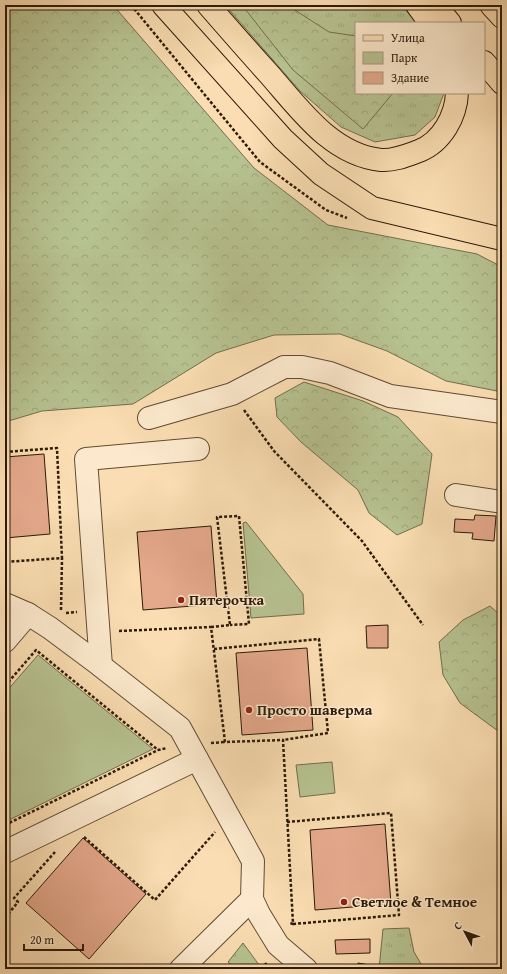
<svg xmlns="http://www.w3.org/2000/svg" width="507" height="974" font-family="'Gentium Book Plus',serif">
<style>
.grass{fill:url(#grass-tufts);stroke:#726e4d}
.forest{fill:url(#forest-crowns);stroke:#726e4d}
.park{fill:#b7c291;stroke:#726e4d}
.building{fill:#e4a88b;stroke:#2c1a09}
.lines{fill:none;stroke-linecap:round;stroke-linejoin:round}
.minor-casing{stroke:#604b33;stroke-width:24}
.major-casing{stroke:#2c1a09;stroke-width:24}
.path{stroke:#2c1a09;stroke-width:2.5;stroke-dasharray:3 2;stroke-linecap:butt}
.minor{stroke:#fce9cd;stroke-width:22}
.major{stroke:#faddb2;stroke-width:22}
.poi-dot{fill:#8f2418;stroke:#fce9cd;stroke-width:1.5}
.labels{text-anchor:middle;stroke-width:3;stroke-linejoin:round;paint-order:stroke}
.poi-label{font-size:15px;font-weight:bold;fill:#2c1a09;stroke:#fce9cd;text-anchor:start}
</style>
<defs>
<pattern id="grass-tufts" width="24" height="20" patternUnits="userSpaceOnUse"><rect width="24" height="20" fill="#b7c291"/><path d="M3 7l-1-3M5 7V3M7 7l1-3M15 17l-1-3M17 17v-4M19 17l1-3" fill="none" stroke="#9ea67c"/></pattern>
<pattern id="forest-crowns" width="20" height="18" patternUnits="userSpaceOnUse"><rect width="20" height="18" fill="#b7c291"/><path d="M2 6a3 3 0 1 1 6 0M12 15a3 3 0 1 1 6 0" fill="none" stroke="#9ea67c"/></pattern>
</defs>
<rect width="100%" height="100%" fill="#faddb2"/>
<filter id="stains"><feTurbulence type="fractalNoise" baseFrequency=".005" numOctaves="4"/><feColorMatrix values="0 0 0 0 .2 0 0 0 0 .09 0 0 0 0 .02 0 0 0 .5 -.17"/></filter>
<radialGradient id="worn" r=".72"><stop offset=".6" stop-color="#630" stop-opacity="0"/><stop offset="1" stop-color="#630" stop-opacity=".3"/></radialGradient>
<g class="grass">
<polygon points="225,5 402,5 416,23 356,23 356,93 444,93 435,117 415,135 375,142 341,127 300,91"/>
<polygon points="409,928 414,952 424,969 379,969 383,929"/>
<polygon points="243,943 262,969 237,969 228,962"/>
</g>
<g class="forest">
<polygon points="5,5 113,5 254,168 328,225 477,254 502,267 502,392 446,381 387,351 340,334 274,335 216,353 133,404 42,411 5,422"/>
<polygon points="242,5 287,5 329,32 356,36 356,93 393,93 363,129 293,70"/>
<polygon points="304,382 363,401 398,417 432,454 422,524 397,535 369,513 358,490 301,442 277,417 275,398"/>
<polygon points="490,606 502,617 502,734 460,703 443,675 439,642 463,620"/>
</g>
<g class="park">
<polygon points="246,522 303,594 304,614 251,618 243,523"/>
<polygon points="38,655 153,749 5,822 5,693"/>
<polygon points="332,762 335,793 300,797 296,765"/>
</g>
<g class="building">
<polygon points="44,454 50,534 5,538 5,457"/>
<polygon points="475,515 496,516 494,541 472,539 473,533 454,532 455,519 474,520"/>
<polygon points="211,526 217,604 143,610 137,532"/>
<polygon points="388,625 388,648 367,648 366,626"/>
<polygon points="307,648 313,730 242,735 236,653"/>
<polygon points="385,824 391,904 315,910 310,830"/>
<polygon points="83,838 146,894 89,959 26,903"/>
<polygon points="370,939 370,953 336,954 335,940"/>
<polygon points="358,963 370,965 369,969 357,969"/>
</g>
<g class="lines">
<defs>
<g id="minor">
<polyline points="149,418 232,394 284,367 302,367 330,373 390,396 502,412"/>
<polyline points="456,495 502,502"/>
<polyline points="5,604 28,614 50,628 101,666 180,728 253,861 252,899 259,914 278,945 306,969"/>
<polyline points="5,641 28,614"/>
<polyline points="101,666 86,459 198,449"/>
<polyline points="5,852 197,759"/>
<polyline points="181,969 252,899"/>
</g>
<g id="major">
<polyline points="163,5 283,139 321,174 372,208 502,239"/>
<path d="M208,5C228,28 248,51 268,73C299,108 331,155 381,160C394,161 408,155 419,151C442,142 456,116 457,93"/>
<polyline points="417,5 430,23"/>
<polyline points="435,5 450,23"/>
<polyline points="491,5 502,17"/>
<polyline points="484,62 502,83"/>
</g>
</defs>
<use href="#minor" class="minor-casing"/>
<use href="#major" class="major-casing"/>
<g class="path">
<polyline points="131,5 260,162 326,210 347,218"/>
<polyline points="244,410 274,451 362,541 423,625"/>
<polyline points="5,452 57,448 62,558 5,562"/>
<polyline points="61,610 62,558"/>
<polyline points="66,613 77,612"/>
<polyline points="211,627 230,625 217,517 239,516 249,624 230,625"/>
<polyline points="119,631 211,627 225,742 283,740 293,924 290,923"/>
<polyline points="214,649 319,639 328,733 283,740"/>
<polyline points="5,686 36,650 158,750"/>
<polyline points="211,743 225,742"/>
<polyline points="287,822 391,813 399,915 293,924"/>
<polyline points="5,825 158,750 167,748"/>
<polyline points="84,837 155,900 215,832"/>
<polyline points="5,918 18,902 14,898 55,852"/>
<polyline points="265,963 269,969"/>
</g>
<use href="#minor" class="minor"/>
<use href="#major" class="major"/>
</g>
<g class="poi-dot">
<circle cx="181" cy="600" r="4"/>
<circle cx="249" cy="710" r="4"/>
<circle cx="344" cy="902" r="4"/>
</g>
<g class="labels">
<g class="poi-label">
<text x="189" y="605">Пятерочка</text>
<text x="257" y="715">Просто шаверма</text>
<text x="352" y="907">Светлое &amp; Темное</text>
</g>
</g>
<rect width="507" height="974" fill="none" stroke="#faddb2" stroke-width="20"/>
<rect x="6" y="6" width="495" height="962" fill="none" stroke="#2c1a09" stroke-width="2"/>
<rect x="10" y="10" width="487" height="954" fill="none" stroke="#2c1a09"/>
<rect x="355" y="22" width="130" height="72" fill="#fce9cd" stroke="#a9967f"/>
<rect x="363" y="35" width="20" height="6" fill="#faddb2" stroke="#a9967f"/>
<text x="391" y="42" font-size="12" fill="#2c1a09">Улица</text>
<rect x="363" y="52" width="20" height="12" fill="#b7c291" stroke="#a9967f"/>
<text x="391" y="62" font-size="12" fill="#2c1a09">Парк</text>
<rect x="363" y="72" width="20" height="12" fill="#e4a88b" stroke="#a9967f"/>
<text x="391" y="82" font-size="12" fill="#2c1a09">Здание</text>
<g transform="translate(465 932) rotate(311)" stroke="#fce9cd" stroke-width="3" paint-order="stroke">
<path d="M0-3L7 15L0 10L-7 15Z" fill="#2c1a09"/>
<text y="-6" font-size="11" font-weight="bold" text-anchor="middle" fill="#2c1a09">С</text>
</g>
<path d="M24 944v6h59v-6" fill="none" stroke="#2c1a09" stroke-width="2"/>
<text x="30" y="944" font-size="12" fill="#2c1a09" stroke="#fce9cd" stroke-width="3" paint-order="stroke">20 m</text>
<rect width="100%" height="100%" filter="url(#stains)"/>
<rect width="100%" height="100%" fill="url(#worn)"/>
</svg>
